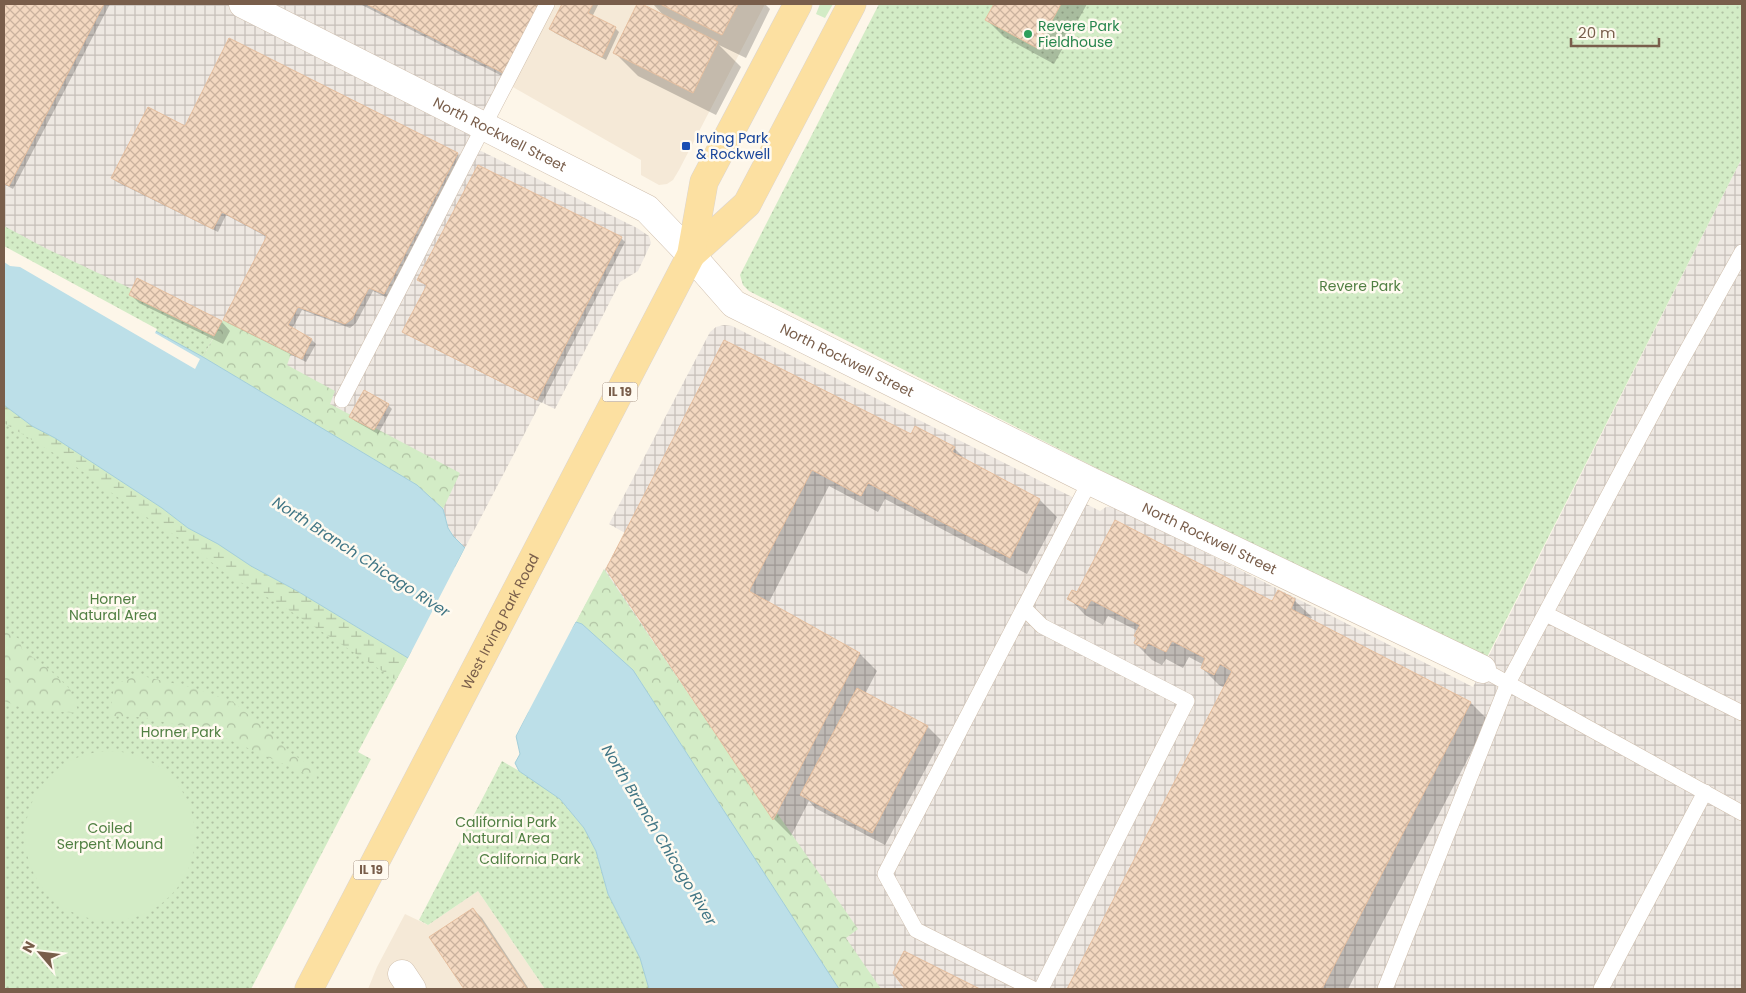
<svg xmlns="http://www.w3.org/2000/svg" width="1746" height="993" font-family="Poppins,sans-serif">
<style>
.residential{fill:#f5e9d7}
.industrial{fill:url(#industrial-grid)}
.grass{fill:url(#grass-dots)}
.forest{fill:url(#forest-crowns)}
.wetland{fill:url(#wetland-marsh)}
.garden{fill:#d3ecc6}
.water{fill:#bcdfe8;stroke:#a2ceda}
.pier{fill:#fdf6e9}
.shadow{fill:#0003}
.building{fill:url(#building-cross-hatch);stroke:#e6bf9f}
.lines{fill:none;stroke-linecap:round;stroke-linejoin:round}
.service-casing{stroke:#d0bfad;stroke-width:16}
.minor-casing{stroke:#d0bfad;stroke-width:29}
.primary-casing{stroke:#dcd5d0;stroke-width:29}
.service{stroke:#fff;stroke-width:15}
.minor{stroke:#fff;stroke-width:28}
.primary{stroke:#fce0a1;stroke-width:28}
.leisure-dot{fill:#2e9e5b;stroke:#fffaf0;stroke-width:2}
.transit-dot{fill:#1a4fb4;stroke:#fffaf0;stroke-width:2}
.labels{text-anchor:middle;stroke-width:5;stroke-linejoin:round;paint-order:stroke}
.shield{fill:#fffaf0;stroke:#a18d7c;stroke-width:1}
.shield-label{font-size:12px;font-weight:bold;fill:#795e4b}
.leisure-label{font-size:14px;fill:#27864d;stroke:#fffaf0;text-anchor:start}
.street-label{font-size:14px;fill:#795e4b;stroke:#fffaf0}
.transit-label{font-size:14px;fill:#164399;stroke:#fffaf0;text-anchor:start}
.park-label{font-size:14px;fill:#507f42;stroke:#fffaf0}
.water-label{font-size:15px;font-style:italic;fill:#417685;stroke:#fffaf0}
</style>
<defs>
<pattern id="industrial-grid" width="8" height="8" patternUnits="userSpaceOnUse" patternTransform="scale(1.25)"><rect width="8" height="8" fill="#eee8e2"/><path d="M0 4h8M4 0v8" fill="none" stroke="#c6bfb9"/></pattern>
<pattern id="grass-dots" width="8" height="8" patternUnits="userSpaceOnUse" patternTransform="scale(1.25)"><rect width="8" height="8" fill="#d3ecc6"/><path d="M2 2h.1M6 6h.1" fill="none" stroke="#b0c2a3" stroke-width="1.8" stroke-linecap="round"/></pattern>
<pattern id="forest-crowns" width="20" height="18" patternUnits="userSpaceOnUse" patternTransform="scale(1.25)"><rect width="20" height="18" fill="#d3ecc6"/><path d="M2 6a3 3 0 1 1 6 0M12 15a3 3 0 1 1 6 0" fill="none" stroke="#b0c2a3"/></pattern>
<pattern id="wetland-marsh" width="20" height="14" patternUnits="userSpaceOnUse" patternTransform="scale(1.25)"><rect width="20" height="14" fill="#d3ecc6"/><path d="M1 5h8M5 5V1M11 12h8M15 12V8" fill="none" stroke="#b0c2a3"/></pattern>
<pattern id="building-cross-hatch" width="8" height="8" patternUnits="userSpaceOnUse" patternTransform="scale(1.25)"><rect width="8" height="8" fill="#f3d8c0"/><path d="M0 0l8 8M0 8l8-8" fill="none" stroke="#cab29e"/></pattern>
</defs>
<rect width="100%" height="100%" fill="#fdf6e9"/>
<g class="residential">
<polygon points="548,4 765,4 679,170 673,180 667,184 659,185 641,175 641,160 506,83"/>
<polygon points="478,891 545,989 368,989 377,967 405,914 428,925"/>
</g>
<g class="industrial">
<polygon points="4,4 548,4 473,147 637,228 649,236 651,243 638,271 620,282 555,409 541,402 465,548 453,536 448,528 443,509 4,248"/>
<polygon points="1742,158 1742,989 839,989 582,624 576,622 625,533 609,524 710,332 716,327 724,325 732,326 1100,511 1106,507 1113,506 1473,687"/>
</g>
<g class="grass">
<polygon points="879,4 1742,4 1742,158 1483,665 749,291 743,285 740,275"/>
<polygon points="4,226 45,248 132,289 129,295 214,336 203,357 4,248"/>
<polygon points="4,405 32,426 55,438 162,508 188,528 218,544 251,566 408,658 358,752 371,759 251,989 4,989"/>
<polygon points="502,761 533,779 560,799 584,828 596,851 608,894 640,958 649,989 545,989 478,891 428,925 419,920"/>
</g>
<g class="forest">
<polygon points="223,320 291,354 287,365 335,391 330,404 460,473 443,509 417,485 203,357"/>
<polygon points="604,569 773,819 777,813 858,929 846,938 881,989 839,989 633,670 582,624 576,622"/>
<polygon points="4,629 19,639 22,649 52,672 70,689 79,713 25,709 4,701"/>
<polygon points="138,675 194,688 233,702 267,730 288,751 315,769 317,779 212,732 139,717 110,716 114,685"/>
</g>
<polygon class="wetland" points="4,405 32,426 55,438 162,508 188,528 218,544 251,566 299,592 408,658 396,680 281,605 226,574 193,547 131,507 75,466 4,423"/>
<g class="garden">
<polygon points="820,4 833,4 825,18 816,14"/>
<circle cx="110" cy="836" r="85"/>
</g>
<polygon class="water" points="4,248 203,357 417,485 443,509 448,528 453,536 465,548 455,567 572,628 576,622 582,624 633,670 839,989 649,989 640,958 608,894 596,851 584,828 560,799 519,771 515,763 520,754 516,736 528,712 412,651 408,658 299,592 251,566 218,544 188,528 162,508 55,438 32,426 4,405"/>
<g class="pier">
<polygon points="4,246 157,329 155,333 200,359 195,369 20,267 10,266 4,262"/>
<polygon points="466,546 467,549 458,566 572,625 574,620 577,619 514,739 513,735 525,714 412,655 410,659 407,660"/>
</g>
<g class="shadow">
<polygon points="4,4 110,4 13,189 4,184"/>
<polygon points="360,4 553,4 514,82"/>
<polygon points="563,4 597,4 598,5 592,17 615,28 619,32 606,60 555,33 550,29"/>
<polygon points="638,4 665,17 653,4 765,4 770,9 746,58 719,45 741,67 716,115 638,76 614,52"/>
<polygon points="995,4 1087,4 1054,64 1004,37 987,20"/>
<polygon points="230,40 457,155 462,159 388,298 373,291 356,323 350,328 302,310 292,329 312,340 316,344 306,362 228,323 224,319 267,237 226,215 218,232 117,182 113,178 186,127"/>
<polygon points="621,238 625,242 542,403 408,335 404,331 427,286 418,280"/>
<polygon points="138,280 222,322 230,331 223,344 139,303 131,295"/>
<polygon points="725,342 911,436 954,448 968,462 1040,500 1057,517 1027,574 885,499 878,512 829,486 768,604 860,654 877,671 865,694 928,727 941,740 885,845 815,808 809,801 791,836 774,819 607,569"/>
<polygon points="388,405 392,409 378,434 355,421 351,417"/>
<polygon points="1278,592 1294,600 1312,617 1310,620 1471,703 1488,720 1348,989 1068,989 1225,688 1219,685 1202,668 1204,665 1189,657 1183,668 1166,659 1162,665 1152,660 1135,643 1138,638 1138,631 1108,616 1103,625 1085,615 1069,598 1078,594 1272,603"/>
<polygon points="473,909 482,918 529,989 465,989 430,937"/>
<polygon points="905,953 977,989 906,989 894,973"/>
</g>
<g class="building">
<polygon points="4,4 104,4 9,186 4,183"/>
<polygon points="366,4 540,4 505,74"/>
<polygon points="562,4 593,4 588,13 616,27 602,57 549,29"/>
<polygon points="637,4 642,4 718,42 693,93 613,53"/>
<polygon points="660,4 738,4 722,35"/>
<polygon points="994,4 1061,4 1037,48 985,20"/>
<polygon points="229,38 458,153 384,294 369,288 352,319 345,324 298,307 288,325 312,339 302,359 223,320 267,236 222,212 213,229 111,178 148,107 185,126"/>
<polygon points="478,165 622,237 537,400 402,332 427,285 417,280"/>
<polygon points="137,278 222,321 214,336 129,295"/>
<polygon points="724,340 911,434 915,426 955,447 952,452 1040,499 1010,558 868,483 861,496 812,470 749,591 860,653 773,820 606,569"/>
<polygon points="364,390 389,404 374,430 349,417"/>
<polygon points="1115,520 1272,601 1278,590 1295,599 1291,609 1471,702 1322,989 1067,989 1232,671 1220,664 1214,675 1201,668 1205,658 1172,641 1166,652 1148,643 1145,649 1134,643 1137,638 1134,636 1140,625 1091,600 1086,609 1067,599 1072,590 1077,592"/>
<polygon points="857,688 928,726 872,833 800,795"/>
<polygon points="473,908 527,989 464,989 429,937"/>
<polygon points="904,951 980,989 905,989 893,973"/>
</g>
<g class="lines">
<defs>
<g id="service">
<polyline points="342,400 547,4"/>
<polyline points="1024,608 1042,626 1187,701 1041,989"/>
<polyline points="1546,614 1742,713"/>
<polyline points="1482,669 1742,813"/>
<polyline points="1033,989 916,930 885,874 1090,481"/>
<polyline points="1385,989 1508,683 1667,386 1742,252"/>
<polyline points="1601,989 1705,792"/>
</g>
<g id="minor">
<path id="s1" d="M243,4L647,209L691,255L734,304L1090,481L1482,669"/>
<polyline points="402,974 412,989"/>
</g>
<g id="primary">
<polyline points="691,255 747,204 852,4"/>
<path id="s2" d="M309,989L691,255L704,182L798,4"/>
</g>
</defs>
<use href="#service" class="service-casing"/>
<use href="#minor" class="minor-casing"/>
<use href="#primary" class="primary-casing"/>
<use href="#service" class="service"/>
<use href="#minor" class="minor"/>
<use href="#primary" class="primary"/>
</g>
<circle class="leisure-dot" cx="1028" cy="34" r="5"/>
<rect class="transit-dot" x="681" y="141" width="10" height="10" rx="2.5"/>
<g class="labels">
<g class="shield">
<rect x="602.5" y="382.5" width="35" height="19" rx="4"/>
<rect x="353.5" y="860.5" width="35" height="19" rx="4"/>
</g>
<g class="shield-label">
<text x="620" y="396">IL 19</text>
<text x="371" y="874">IL 19</text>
</g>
<g class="leisure-label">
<text x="1038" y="31">Revere Park<tspan x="1038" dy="16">Fieldhouse</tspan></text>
</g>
<g class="street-label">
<text dy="5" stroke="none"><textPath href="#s1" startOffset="288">North Rockwell Street</textPath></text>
<text dy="5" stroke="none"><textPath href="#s1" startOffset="708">North Rockwell Street</textPath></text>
<text dy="5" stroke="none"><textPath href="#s1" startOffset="1112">North Rockwell Street</textPath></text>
<text dy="5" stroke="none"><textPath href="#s2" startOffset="414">West Irving Park Road</textPath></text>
</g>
<g class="transit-label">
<text x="696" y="143">Irving Park<tspan x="696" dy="16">&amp; Rockwell</tspan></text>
</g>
<g class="park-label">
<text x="1360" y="291">Revere Park</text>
<text x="113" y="604">Horner<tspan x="113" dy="16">Natural Area</tspan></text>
<text x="181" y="737">Horner Park</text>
<text x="506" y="827">California Park<tspan x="506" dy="16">Natural Area</tspan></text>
<text x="110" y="833">Coiled<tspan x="110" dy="16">Serpent Mound</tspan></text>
<text x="530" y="864">California Park</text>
</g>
<g class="water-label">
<text transform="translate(361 557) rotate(33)" y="5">North Branch Chicago River</text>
<text transform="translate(659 835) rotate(59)" y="5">North Branch Chicago River</text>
</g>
</g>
<rect width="1746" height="993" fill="none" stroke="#795e4b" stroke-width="10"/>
<g transform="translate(40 953) rotate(298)" stroke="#fffaf0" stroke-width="4" paint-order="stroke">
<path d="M0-4L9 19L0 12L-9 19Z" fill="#795e4b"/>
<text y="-8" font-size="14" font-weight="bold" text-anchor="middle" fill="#795e4b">N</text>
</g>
<path d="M1571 38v8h88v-8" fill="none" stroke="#795e4b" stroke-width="2.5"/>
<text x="1578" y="38" font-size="15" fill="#795e4b" stroke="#fffaf0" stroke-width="4" paint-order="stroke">20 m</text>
</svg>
